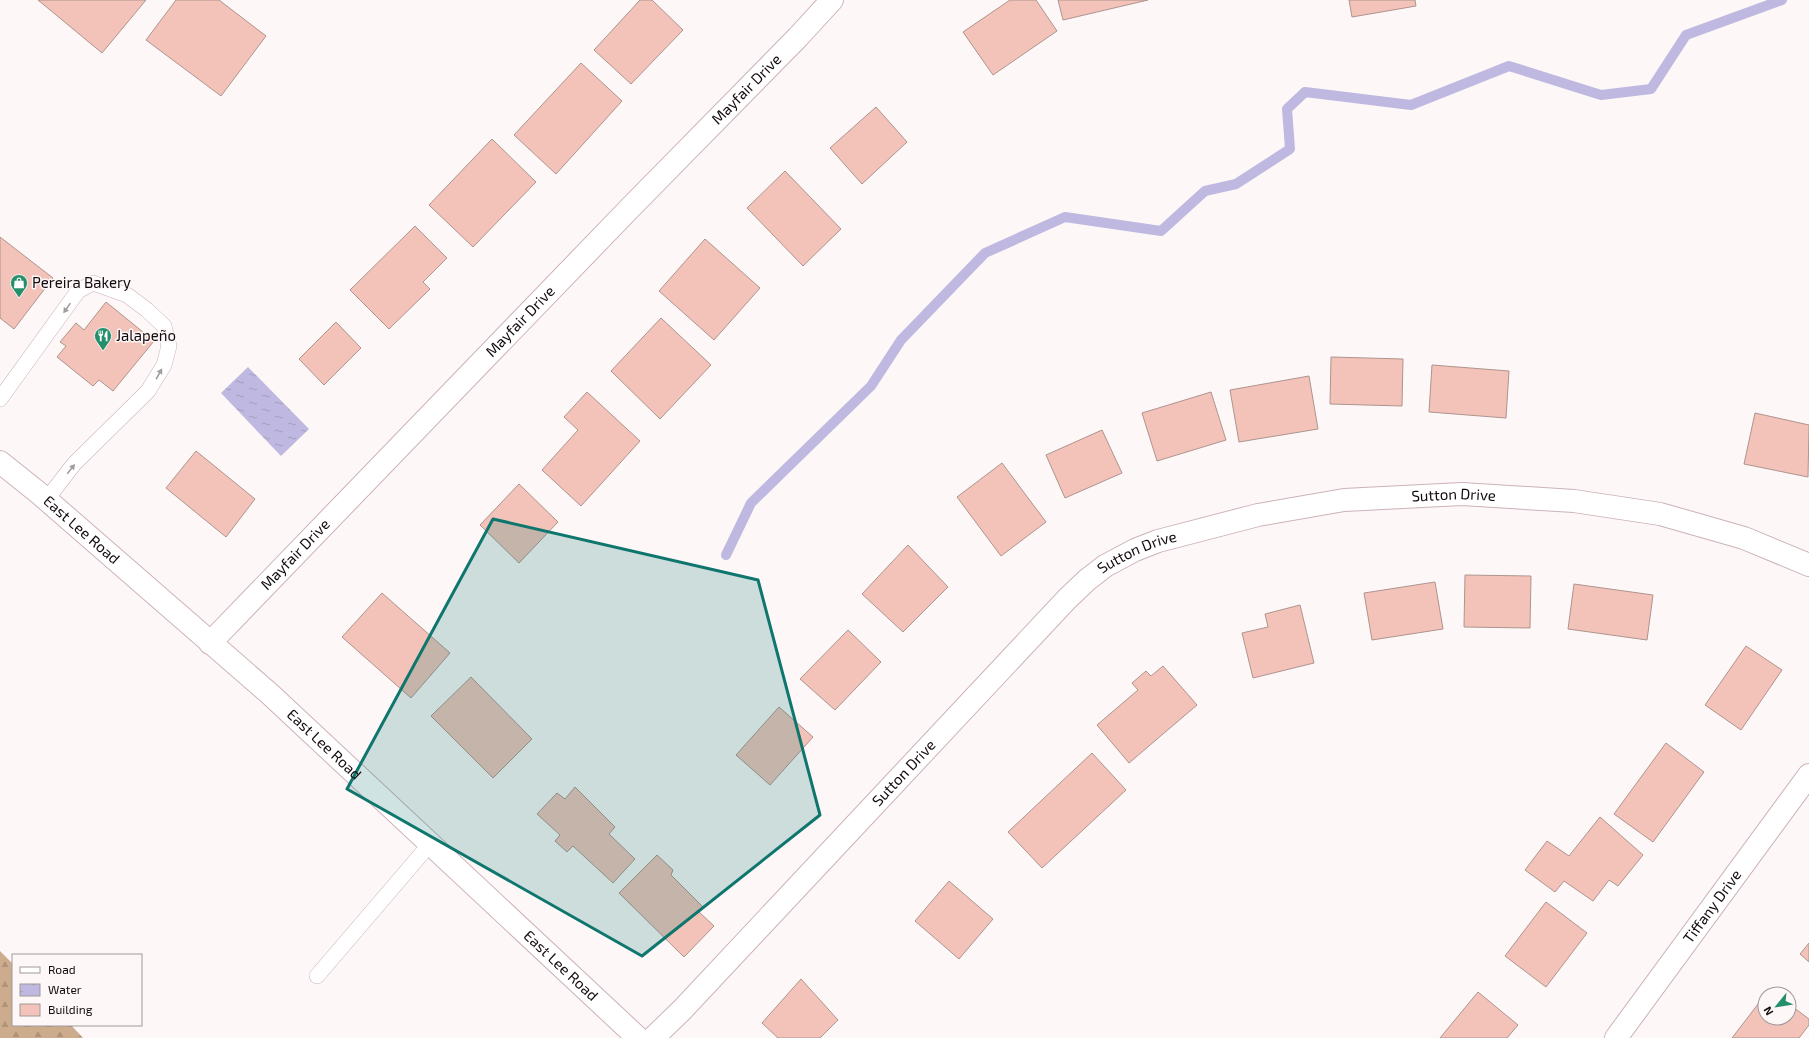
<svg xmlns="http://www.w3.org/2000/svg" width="1809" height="1038" font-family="'Exo 2',sans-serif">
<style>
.forest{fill:url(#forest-firs)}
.water{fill:url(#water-ripples)}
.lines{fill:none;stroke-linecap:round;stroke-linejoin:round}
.stream{stroke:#bfb8e0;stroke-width:10}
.building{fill:#f3c3b9;stroke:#ae948e}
.service-casing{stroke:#ccb2b9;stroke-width:16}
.minor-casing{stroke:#ccb2b9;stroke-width:24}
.tertiary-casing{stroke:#ccb2b9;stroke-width:24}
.service{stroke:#fff;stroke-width:15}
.minor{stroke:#fff;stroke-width:22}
.tertiary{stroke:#fff;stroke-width:22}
.oneway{fill:#a19d9e}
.marked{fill:#0f766e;fill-opacity:0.2;stroke:#0f766e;stroke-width:3;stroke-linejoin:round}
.labels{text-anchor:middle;stroke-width:3;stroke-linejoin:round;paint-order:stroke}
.street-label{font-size:15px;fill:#130b0d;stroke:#fdf7f8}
.poi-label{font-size:15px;fill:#130b0d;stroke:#fdf7f8;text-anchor:start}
</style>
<defs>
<pattern id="forest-firs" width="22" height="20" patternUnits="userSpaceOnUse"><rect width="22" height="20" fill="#ccac8d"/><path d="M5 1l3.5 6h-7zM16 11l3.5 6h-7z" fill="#ae9378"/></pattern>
<pattern id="water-ripples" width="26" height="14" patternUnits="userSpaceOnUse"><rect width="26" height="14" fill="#bfb8e0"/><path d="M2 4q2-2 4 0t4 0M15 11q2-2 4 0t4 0" fill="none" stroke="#a39dbf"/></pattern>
</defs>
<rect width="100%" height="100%" fill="#fdf7f8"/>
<polygon class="forest" points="0,951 13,964 13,1025 71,1025 83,1038 0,1038"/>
<polygon class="water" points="248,367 309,429 281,456 221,393"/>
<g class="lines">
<polyline class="stream" points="726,555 751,503 871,386 901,340 985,253 1065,217 1161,231 1205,191 1236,184 1290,149 1287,109 1305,92 1411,105 1509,66 1601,95 1651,89 1686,35 1782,0"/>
</g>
<g class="building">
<polygon points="38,0 146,0 102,53"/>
<polygon points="176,0 219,0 266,36 221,96 146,40"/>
<polygon points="640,0 652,0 683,30 631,84 594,50"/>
<polygon points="1010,0 1036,0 1057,31 993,75 963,32"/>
<polygon points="1058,0 1148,0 1063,20"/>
<polygon points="1349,0 1415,0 1416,6 1352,17"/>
<polygon points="581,63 622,101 556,174 514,135"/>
<polygon points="876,107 907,142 862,184 830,148"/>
<polygon points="492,139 536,182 473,247 429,205"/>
<polygon points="785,171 841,229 803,266 747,208"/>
<polygon points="415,226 447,258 423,282 430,289 389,329 350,290"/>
<polygon points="0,237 53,278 14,329 0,318"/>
<polygon points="705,239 760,288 714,340 659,291"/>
<polygon points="106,302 154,341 113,391 99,380 93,386 57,357 66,346 60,342 76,323 84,330"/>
<polygon points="661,318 711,365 660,419 611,371"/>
<polygon points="336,322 361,348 324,385 299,359"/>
<polygon points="1331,357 1403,359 1402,406 1330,404"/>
<polygon points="1432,365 1509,371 1506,418 1429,412"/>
<polygon points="1309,376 1318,429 1239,442 1230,390"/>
<polygon points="587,392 640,441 581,506 542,470 578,430 564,417"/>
<polygon points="1211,392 1226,440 1157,461 1142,413"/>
<polygon points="1755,413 1809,425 1808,477 1744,464"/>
<polygon points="1102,430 1122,473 1065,498 1046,455"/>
<polygon points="196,451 255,499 226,537 166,488"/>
<polygon points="1002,463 1046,522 1001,556 957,497"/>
<polygon points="519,484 558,522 519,563 480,525"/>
<polygon points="908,545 948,587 903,632 862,594"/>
<polygon points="1465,575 1531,576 1530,628 1464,627"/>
<polygon points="1435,582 1443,629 1372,640 1364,593"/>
<polygon points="1574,584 1653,595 1647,640 1568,629"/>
<polygon points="382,593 450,653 411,698 342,637"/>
<polygon points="1300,605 1314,663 1253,678 1242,633 1268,627 1265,614"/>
<polygon points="848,630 881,662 835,710 800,679"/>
<polygon points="1746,646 1782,670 1741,730 1705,705"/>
<polygon points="1163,666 1197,705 1129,763 1097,725 1138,690 1132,683 1146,671 1151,676"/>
<polygon points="471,677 532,739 493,778 431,716"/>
<polygon points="779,707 813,737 770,785 736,755"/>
<polygon points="1666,743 1704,772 1653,842 1614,814"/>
<polygon points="1092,753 1126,790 1042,868 1008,832"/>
<polygon points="575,787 615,827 609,834 635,859 613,883 573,846 567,852 555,841 560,835 537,814 557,793 565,799"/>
<polygon points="1600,817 1643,855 1618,886 1609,880 1593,901 1564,881 1555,892 1525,870 1547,841 1569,856"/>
<polygon points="657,855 673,870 671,875 703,907 699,912 714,926 684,957 619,893"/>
<polygon points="949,881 993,919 959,959 915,921"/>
<polygon points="1546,902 1587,933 1546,987 1505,956"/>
<polygon points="1809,943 1809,962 1800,954"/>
<polygon points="801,979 838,1020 820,1038 778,1038 762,1023"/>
<polygon points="1770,989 1776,994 1766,994"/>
<polygon points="1478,992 1518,1025 1507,1038 1440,1038"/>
<polygon points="1765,995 1765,1018 1789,1018 1789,1004 1809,1019 1809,1025 1799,1038 1732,1038"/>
</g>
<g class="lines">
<defs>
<g id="service">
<polyline points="0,399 78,291 93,283 127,295 147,310 164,326 169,346 164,365 148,391 74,464 47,499"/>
<polyline points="317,976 430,844"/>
</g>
<g id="minor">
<path id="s1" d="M210,643L629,209L798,37L832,0"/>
<path id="s2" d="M653,1038L682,1010L1067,599L1087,580L1105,566L1135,550L1158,541L1258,515L1344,500L1462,494L1574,501L1660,514L1744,538L1809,565"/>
<path id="s3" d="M1616,1038L1809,775"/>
</g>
<g id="tertiary">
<path id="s4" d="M0,462L40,494L271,695L638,1038"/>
</g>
</defs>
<use href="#service" class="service-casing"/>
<use href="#minor" class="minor-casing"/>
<use href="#tertiary" class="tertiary-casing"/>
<use href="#service" class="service"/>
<use href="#minor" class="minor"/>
<use href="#tertiary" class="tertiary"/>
</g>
<defs><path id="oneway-solid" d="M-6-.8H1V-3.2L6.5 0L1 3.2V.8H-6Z"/></defs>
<g class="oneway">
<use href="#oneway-solid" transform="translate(67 308) rotate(125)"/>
<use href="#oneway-solid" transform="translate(159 374) rotate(-61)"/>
<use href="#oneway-solid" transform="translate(71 469) rotate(-52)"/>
</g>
<path class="marked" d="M493,519L758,580L820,815L642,956L347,789Z"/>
<defs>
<symbol id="shop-pin" viewBox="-11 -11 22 30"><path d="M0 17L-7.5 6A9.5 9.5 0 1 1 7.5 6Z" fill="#258f6c" stroke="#fdf7f8"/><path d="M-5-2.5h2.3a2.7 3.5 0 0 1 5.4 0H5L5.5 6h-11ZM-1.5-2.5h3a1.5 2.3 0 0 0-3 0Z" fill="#fff"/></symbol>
<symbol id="restaurant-pin" viewBox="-11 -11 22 30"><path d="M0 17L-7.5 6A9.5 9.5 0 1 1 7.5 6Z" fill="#258f6c" stroke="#fdf7f8"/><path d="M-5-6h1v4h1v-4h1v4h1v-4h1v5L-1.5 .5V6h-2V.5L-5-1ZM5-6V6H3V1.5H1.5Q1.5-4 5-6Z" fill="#fff"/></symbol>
</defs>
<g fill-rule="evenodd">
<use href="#shop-pin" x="9" y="273" width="20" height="27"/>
<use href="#restaurant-pin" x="93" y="326" width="20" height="27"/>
</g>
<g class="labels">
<g class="street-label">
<text dy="5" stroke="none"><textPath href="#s1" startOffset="771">Mayfair Drive</textPath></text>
<text dy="5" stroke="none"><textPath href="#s1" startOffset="447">Mayfair Drive</textPath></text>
<text dy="5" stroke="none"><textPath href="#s2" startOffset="1013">Sutton Drive</textPath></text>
<text dy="5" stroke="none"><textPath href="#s4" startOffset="106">East Lee Road</textPath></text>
<text dy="5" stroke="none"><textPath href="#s1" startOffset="123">Mayfair Drive</textPath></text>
<text dy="5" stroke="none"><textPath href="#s2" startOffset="689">Sutton Drive</textPath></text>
<text dy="5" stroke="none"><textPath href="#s4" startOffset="430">East Lee Road</textPath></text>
<text dy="5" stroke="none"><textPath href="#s2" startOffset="365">Sutton Drive</textPath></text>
<text dy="5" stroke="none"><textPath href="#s3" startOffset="163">Tiffany Drive</textPath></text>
<text dy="5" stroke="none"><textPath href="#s4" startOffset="754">East Lee Road</textPath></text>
</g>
<g class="poi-label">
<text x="32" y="288">Pereira Bakery</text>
<text x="116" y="341">Jalapeño</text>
</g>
</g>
<rect x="12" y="954" width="130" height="72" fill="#fdf7f8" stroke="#9f999a"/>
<rect x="20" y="967" width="20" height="6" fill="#ffffff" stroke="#9f999a"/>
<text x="48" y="974" font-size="12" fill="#130b0d">Road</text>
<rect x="20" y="984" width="20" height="12" fill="url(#water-ripples)" stroke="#9f999a"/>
<text x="48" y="994" font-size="12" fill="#130b0d">Water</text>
<rect x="20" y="1004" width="20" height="12" fill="#f3c3b9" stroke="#9f999a"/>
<text x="48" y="1014" font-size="12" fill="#130b0d">Building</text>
<g transform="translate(1777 1006) rotate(240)"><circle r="19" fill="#fdf7f8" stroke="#9f999a"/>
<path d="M0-3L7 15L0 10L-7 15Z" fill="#258f6c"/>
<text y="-6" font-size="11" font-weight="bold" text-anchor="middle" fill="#130b0d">N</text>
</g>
</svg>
